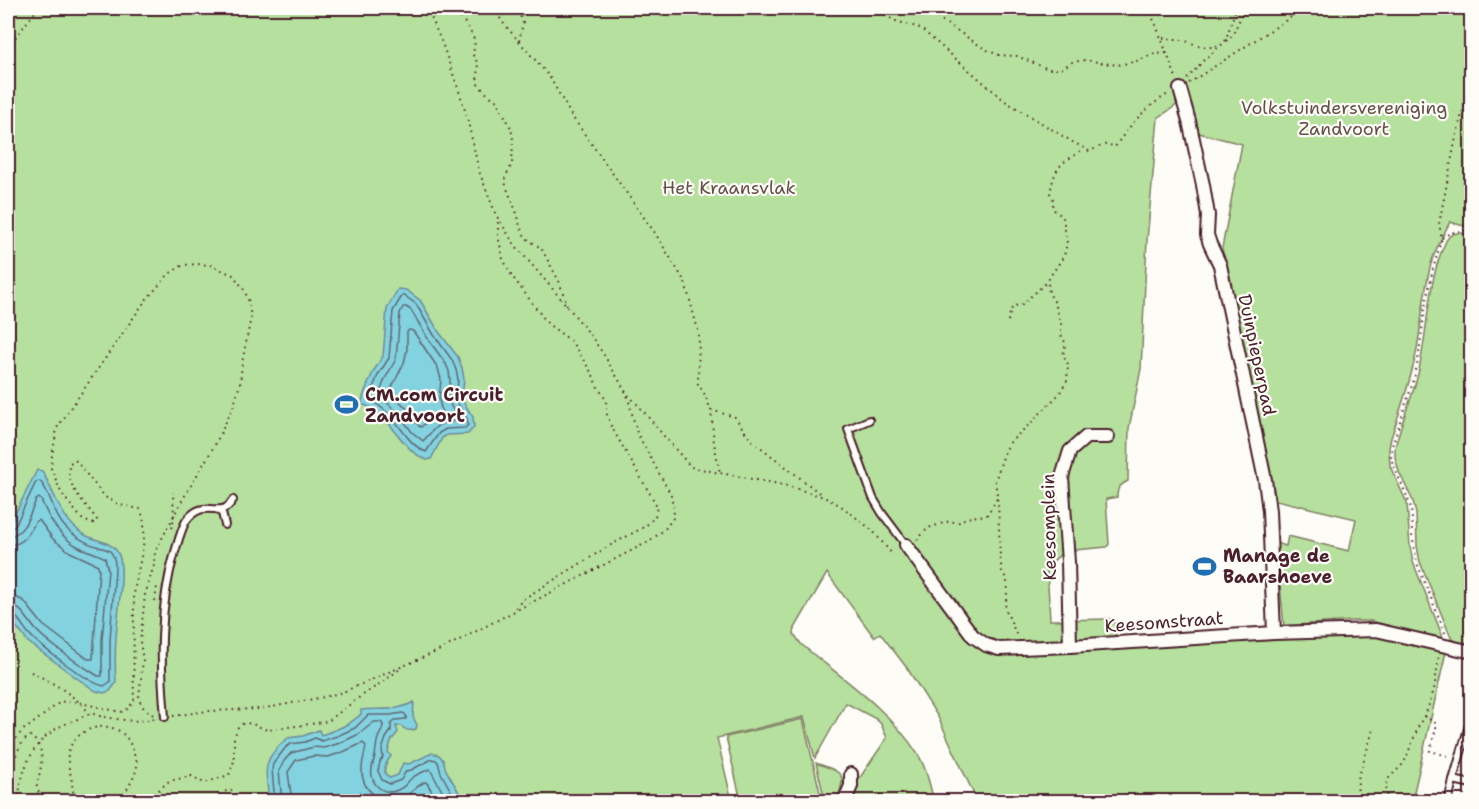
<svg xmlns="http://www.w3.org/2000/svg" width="1479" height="809" font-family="'Shantell Sans',sans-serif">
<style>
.green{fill:#b6e09d;stroke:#808064;stroke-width:1.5}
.water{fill:#83d2e0;stroke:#6c8a98;stroke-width:1.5}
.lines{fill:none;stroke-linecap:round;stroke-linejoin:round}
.shore{stroke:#616773;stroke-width:1.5}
.service-casing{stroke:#4a1f2b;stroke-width:10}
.minor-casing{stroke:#4a1f2b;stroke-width:16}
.path{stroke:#4a1f2b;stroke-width:2;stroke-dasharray:1.5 4.5;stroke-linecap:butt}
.service{stroke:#fdfcf7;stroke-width:6}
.minor{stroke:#fdfcf7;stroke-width:12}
.labels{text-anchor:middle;stroke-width:4.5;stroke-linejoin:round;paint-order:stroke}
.park-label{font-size:18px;fill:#654f48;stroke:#fdfcf7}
.street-label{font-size:18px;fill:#4a1f2b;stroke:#fdfcf7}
.poi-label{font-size:18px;font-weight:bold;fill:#4a1f2b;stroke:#fdfcf7;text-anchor:start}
</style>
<rect width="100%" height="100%" fill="#fdfcf7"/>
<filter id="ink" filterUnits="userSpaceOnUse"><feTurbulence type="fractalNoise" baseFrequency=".0167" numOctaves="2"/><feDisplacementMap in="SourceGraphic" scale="12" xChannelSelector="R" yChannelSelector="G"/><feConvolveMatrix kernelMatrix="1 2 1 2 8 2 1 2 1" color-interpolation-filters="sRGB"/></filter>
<g filter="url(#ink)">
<g class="green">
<path d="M8,8H1471V645L1452,640L1420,562L1417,546L1416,514L1413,501L1399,472L1395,457V448C1400,424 1411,401 1417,378C1428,336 1426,291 1442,250C1444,247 1445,241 1448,238C1453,231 1462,233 1469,234L1471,228L1450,222C1443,235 1435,249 1431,264C1423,293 1422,324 1416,354C1410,383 1400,410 1391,438L1389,448L1390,466L1407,503L1410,547L1413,562L1444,640L1371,621H1353L1284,626L1276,543L1286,546L1288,536L1349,551L1356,519L1276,500L1222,248L1242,144L1199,133L1187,98L1158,118L1147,240L1141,369L1129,428L1128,481C1120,485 1117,488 1117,497L1106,499L1109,544L1107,547L1064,551L1047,567L1050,620L1114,619L1116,637L1002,643L990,641L978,634L914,544H911L910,560L968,640C980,650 992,653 1007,655L1289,639L1346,634L1375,635L1446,652L1412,801H977L938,717L907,668L880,633L874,637L827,573L795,628L794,634L801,644C841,678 888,708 917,753C926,766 930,786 934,801H847L854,786L887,738L881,724L876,719L846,703L815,758L804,717L717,738L732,801H8Z"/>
<polygon points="803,719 822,801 741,801 726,737"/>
<path d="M816,763C843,773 848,773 836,801H825Z"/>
</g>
<g class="water">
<path d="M398,289L406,290L420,300L439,332L458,357L462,368L464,379L462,400L473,417L474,427L468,434L447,435L442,438L431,459L427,460C398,449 392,412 361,404L365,391L373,372L383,356L387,309Z"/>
<path d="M37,470L42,471C55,493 61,521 85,535C96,541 113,541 119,555C125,569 117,620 116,637C115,652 115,668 116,683L110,691L104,693L96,691L78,679L28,642L8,616V528Z"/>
<path d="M414,702L413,717L417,725L416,729C409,731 406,731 401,726H396L398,732L391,741L388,752L391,756C386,763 380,773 390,778L398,775L403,763L409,764L432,753L439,755L443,760L446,770L464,801H269C266,771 260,760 288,738L303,736L319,730L321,735C336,730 350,725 361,714V710C374,708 388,711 401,707C405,706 410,704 414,702Z"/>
</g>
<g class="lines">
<g class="shore">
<path d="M402,296H405L416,304L434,335L452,360L456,370L458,379L456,401L467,419L468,425L465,428L446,429L439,433L426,452C410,445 403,430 392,417C385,410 377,404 369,398L378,375L389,358L393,311Z"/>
<path d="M403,307H406L411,310L428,339L446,364L449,371L450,380L449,402L457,418L455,421C435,423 436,428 423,441L412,432L398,413L379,395L385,379L396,359L400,313Z"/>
<polygon points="409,330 413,331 438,368 441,380 439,400 442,412 429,420 421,427 419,426 407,409 390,391 404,363 407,350 407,332"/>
<path d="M8,529L12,528L15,526L36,482L40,481C52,494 53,517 68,530C76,537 86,543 96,546C101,548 106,548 110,551C115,556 115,563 115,569L110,640V682L104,686C90,684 41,647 30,635C23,628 18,614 8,613"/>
<path d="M8,536C25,535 30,513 36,500L39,498L41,500C49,519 59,536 77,546C86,551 97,553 105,558L108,570L102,640V676H98C79,664 50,645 36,630C27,620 22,606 8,605"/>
<path d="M8,545C24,545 29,534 36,521L39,520L53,539L70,552L98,565L99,570L93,659H88L43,625L24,601L15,597L8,596"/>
<polyline points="275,802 272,770 273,764 286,747 291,744 305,742 315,738 322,741 337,736 355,728 368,715 390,715 403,713 406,715 406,719 395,720 391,724 391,731 386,738 382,750 383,757 380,762 378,771 382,780 390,784 401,780 406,771 411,770 432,759 436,760 438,762 441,773 457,802"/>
<path d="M282,802L279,771L284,761L291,753L314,747L324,748L340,743L359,734L374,722H381L383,725C383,731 380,733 378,738C376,744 376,750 375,756C372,767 368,777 378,787C383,791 389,793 395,791C407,787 406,782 413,777C418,774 425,771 430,769L448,802"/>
<path d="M292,802L288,772L296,760L314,756L328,757L343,752L363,743L366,746C365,754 362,761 362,769C361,791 382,806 402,798C411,794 416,786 425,782L427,783L438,802"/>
</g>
<defs>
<g id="service">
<polyline points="869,420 848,429 873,498 882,513 906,545"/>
<polyline points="218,510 222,513 225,525"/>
<polyline points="1472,715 1453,780 1472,784"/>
<path d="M165,717C160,662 159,605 175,552C178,542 181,530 186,521C202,499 217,515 227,507C229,506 232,501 233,500"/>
<polyline points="1448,802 1453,780"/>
</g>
<g id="minor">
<polyline points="1180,89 1189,121 1203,185 1208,215 1207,235 1210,244 1220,265 1265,480 1269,511 1274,633"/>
<polyline points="906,545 973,636 986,645 999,649 1070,646 1274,633 1376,630 1472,652"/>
<polyline points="1070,646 1068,562 1062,477 1070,451 1086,437 1108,437"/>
<polyline points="844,802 851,786 851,774"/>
</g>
</defs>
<use href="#service" class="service-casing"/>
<use href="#minor" class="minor-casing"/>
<g class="path">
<polyline points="453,8 468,27 475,41 473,55 478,64 477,77 478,84 485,92 497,101 511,128 513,139 512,164 505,178 506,186 518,216 520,227 526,238 541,248 546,257 559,281 567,305"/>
<polyline points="493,8 504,24 549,76 571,115 655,233 685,282 699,334 698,384 704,393 711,410 714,443 720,473"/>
<path d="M821,8L844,13L872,9L896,21L920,28L1005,101L1071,141L1089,151L1107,144L1115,147C1131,123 1144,109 1168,94"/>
<polyline points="929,8 938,18 985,49 998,55 1017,56 1048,69 1061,69 1072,62 1085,60 1117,65 1134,62 1155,54 1167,53"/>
<polyline points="1148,8 1156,25 1177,80"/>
<path d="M1163,38C1168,39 1173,39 1178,39C1193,42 1206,52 1221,44"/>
<polyline points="519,41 523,23 518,11 521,8"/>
<polyline points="1226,41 1232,36 1245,8"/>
<polyline points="8,47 38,8"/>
<polyline points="1187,79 1204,60 1225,42 1236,8"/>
<polyline points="1189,83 1305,8"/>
<polyline points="498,222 498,235 503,259 512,276 548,324 571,341 593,375 596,384 606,400 607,415 612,428 657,506 655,516 650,522 644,527 609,546 528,596 522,600 513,611"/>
<path d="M1442,238C1452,231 1459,230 1472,231"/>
<polyline points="1008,321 1011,310 1014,306 1021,305 1048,281"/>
<polyline points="628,395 639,406 663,435 691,467 720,473 784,485 824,497 841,506 858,519 873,531 892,554"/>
<polyline points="711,410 735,417 750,439 822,495"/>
<polyline points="997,499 998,501 1000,557 1002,572 1006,578 1008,586 1005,608 1017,636"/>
<polyline points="172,528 174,517 173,492"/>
<path d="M917,540L928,528L950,521L958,523L961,520L971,517L987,515L996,500L997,494L995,481L1005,451L1011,441L1030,424L1059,394L1067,381L1068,364L1063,354L1066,344L1061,335V324L1055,303L1049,293L1048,283L1049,278L1064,256L1067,243L1063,217L1053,209V199L1050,193C1053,179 1055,168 1067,160C1074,155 1078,155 1082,148"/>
<polyline points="155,601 157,586"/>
<polyline points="1445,633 1417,563 1412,535 1412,519 1411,508 1406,494 1394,467 1391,458 1392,446 1414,379 1418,360 1426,301 1433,269 1442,238 1439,224 1455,142 1472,74"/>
<path d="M31,672C53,683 74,694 90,714"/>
<polyline points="173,716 207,711 261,709 324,697 343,692 438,651 648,542 664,530 673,518 674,511 671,495 637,433 627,394 604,355 588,332 568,307 515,245 496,215 479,171 467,117 459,91 442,43 427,8"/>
<polyline points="1424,716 1437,724 1430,751 1452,757"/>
<path d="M8,748L23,730L31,725L60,702L66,701L81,703L120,712C127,711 130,707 134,700C133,666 134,631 134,597C135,571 152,534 140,509L120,505L105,497L75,460L70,463C63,485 86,503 97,520L95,523H90L82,519L65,498L60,490L51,468L52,456L57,428L145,301L169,274L183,265L198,264L210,265L233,275L243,288L248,299L251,317L242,363L240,384L234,405L216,443L180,504L155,552L154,565L145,595L141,633L140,642L143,660L139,697C141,710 148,710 157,718"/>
<path d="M8,778C14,765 16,744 30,736C44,746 43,760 39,776C38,779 37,782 37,785C36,792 43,798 47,802"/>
<path d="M18,802C22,765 34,736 70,722C77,720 85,714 92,714C96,714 101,717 105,717C121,720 140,723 155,718"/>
<path d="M80,802C71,795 73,786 71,776C69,769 67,761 68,754C71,734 97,721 115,729C126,733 131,744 134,754C134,754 137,762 137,762C138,773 128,787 123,796L124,802"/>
<polyline points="145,802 169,781 192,776 204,783 229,775 234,761 234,738 238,727 242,724 247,723 255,725 267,730 310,724 328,721 357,699 384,681 400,669"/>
<path d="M219,802C225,787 233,785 239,802"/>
<polyline points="1357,802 1358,779 1374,727"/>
<polyline points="1387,802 1386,786 1389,778 1404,763 1419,725 1426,713 1434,690 1439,656"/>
</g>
<use href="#service" class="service"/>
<use href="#minor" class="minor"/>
</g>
</g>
<defs>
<symbol id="stadium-bare" viewBox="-9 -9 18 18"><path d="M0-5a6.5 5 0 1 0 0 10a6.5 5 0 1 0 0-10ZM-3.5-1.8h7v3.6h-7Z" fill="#1f6fb2" stroke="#fdfcf7" stroke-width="2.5" paint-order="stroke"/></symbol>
</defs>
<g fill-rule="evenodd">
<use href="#stadium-bare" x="330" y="388" width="33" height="33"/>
<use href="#stadium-bare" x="1188" y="550" width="33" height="33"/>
</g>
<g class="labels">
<g class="park-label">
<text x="1344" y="114">Volkstuindersvereniging<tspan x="1344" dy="21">Zandvoort</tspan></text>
<text x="729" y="194">Het Kraansvlak</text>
</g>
<g class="street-label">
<text transform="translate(1257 355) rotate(78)" y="6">Duinpieperpad</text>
<text transform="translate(1049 527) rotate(-91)" y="6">Keesomplein</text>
<text transform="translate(1164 622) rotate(-4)" y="6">Keesomstraat</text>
</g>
<g class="poi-label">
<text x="365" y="401">CM.com Circuit<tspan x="365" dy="21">Zandvoort</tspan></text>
<text x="1223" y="562">Manage de<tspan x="1223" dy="21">Baarshoeve</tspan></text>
</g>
</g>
<rect width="1479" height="809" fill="none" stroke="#fdfcf7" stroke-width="30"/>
<rect x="15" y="15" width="1449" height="779" fill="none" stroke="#4a1f2b" stroke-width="2" filter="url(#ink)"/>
</svg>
